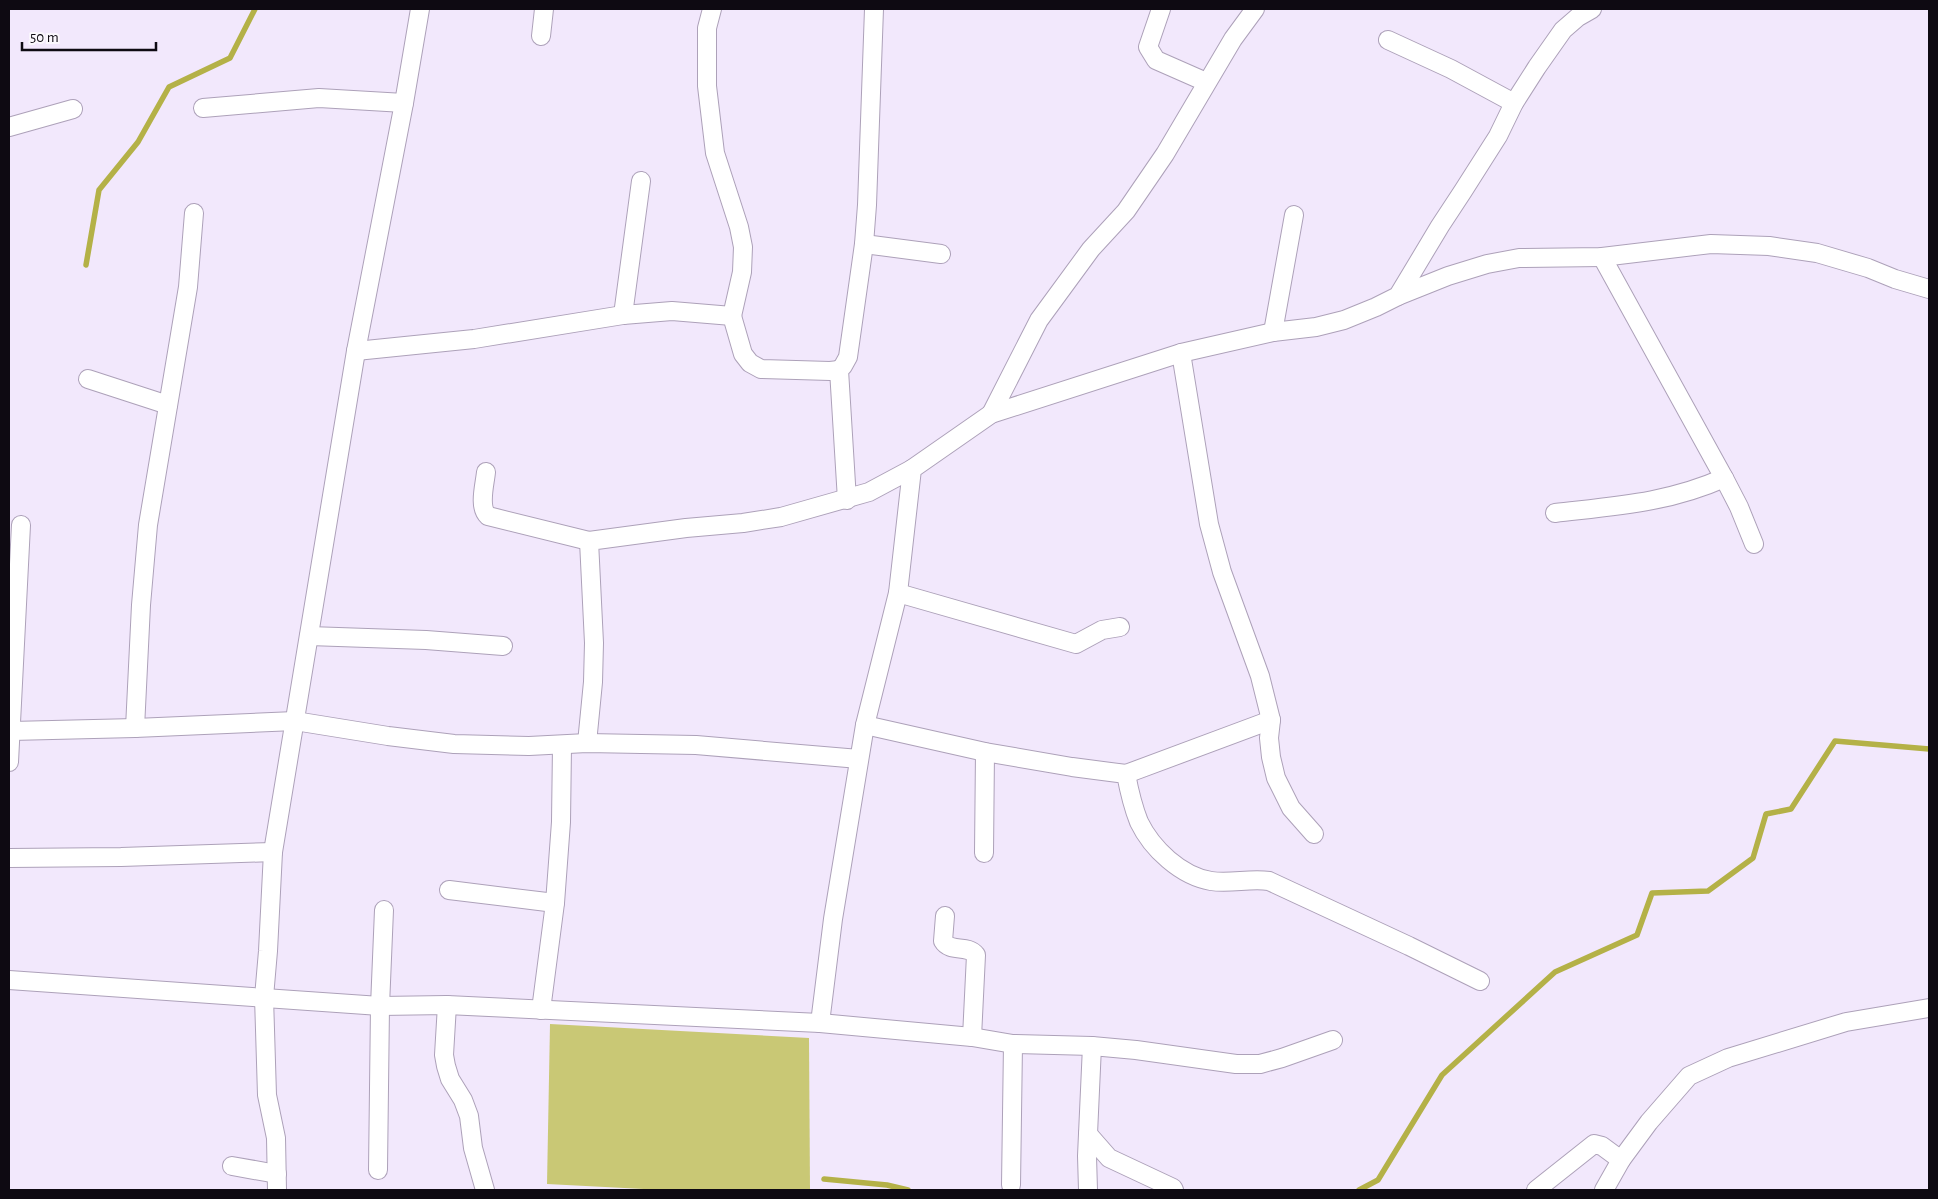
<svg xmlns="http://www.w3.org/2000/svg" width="1938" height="1199" font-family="'Alegreya Sans',sans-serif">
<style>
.green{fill:#c9c875}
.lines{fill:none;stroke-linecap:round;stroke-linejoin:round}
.stream{stroke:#b4b147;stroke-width:5.5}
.street-casing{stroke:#ada1b9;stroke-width:20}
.street{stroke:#fff;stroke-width:18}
</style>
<rect width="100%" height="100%" fill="#f2e8fc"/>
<polygon class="green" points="550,1024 809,1038 810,1190 663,1190 547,1184"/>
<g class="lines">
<g class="stream">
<polyline points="86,265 99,190 138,142 169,87 230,58 255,9"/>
<polyline points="824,1179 887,1185 908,1190"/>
<polyline points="1359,1190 1378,1180 1442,1075 1555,972 1637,935 1652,893 1708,891 1753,858 1766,814 1791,809 1835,741 1929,749"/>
</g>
<defs>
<g id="street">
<polyline points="712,9 707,28 707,86 715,153 739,227 743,247 742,272 732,316"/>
<polyline points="1161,9 1148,47 1156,60 1206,82"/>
<polyline points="541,36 544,9"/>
<polyline points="1388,40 1451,69 1514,103"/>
<polyline points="203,108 319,98 404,103"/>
<polyline points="9,127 73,109"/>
<polyline points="864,244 941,254"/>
<polyline points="1602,257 1724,478 1739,507 1754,544"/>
<polyline points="1398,296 1448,276 1487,264 1519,258 1602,257 1711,244 1769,246 1817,253 1868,268 1895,279 1929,289"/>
<polyline points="623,315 641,181"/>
<polyline points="1273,332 1294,215"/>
<polyline points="356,351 474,339 623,315 672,311 732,316 743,354 750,363 761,369 830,371 839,370"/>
<polyline points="1181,353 1209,524 1222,572 1260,676 1271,720 1269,738 1271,757 1276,778 1291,808 1314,834"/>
<polyline points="88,379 168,405"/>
<polyline points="991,414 1039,320 1091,249 1126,211 1165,154 1233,39 1255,9"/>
<path d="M486,472C485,484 478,507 488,516L589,541"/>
<polyline points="847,500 839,370 843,366 848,357 864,244 867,205 874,9"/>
<path d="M1555,513C1615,506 1668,503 1724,478"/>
<polyline points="898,593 1076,644 1102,630 1120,627"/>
<polyline points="309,636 426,640 503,646"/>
<path d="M865,725L985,752L1072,767L1126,774C1129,790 1133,807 1139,822C1152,849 1181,876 1211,881C1231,884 1250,878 1269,881L1409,946L1480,981"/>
<polyline points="135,728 141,605 148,525 188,287 194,213"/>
<polyline points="11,731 135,728 295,721 388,736 454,744 529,746 587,743 696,745 859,759"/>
<polyline points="587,743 593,682 594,643 589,541 686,528 743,523 781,517 869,492 912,469"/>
<polyline points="9,762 21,525"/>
<polyline points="1126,774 1271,720"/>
<polyline points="984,853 985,752"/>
<polyline points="9,858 121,857 273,852"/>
<polyline points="449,890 555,903"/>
<path d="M945,916L943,941C950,953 968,944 976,955L972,1037"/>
<polyline points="9,980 380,1006 447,1005 820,1023 972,1037 1013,1044 1092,1046 1136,1050 1236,1064 1260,1064 1282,1058 1333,1040"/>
<polyline points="447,1005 444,1055 446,1066 450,1079 463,1100 469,1116 473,1148 485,1190"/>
<polyline points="541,1010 555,903 561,822 562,746"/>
<polyline points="820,1023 833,919 865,725 898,593 912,469 991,414 1181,353 1273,332 1316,327 1344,320 1376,307 1398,296 1440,226 1463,191 1498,136 1514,103 1537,67 1563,30 1578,17 1592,9"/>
<polyline points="1088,1134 1109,1158 1173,1188 1174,1190"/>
<polyline points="232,1166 277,1174"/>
<polyline points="378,1170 380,1006 384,910"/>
<polyline points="1011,1185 1013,1044"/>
<polyline points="277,1190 276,1138 267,1095 264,997 268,951 273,852 356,351 404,103 420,9"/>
<polyline points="1088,1190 1087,1156 1092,1046"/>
<polyline points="1536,1190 1594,1144 1602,1146 1621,1160"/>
<polyline points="1604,1190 1621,1160 1649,1122 1689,1076 1728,1058 1846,1022 1929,1008"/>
</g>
</defs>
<use href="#street" class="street-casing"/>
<use href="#street" class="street"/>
</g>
<rect width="1938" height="1199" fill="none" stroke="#0e0a12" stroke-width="20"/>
<path d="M22 42v8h134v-8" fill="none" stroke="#0e0a12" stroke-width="2.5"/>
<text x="30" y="42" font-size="15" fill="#0e0a12" stroke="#fbf8fd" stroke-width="4" paint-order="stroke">50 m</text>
</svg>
